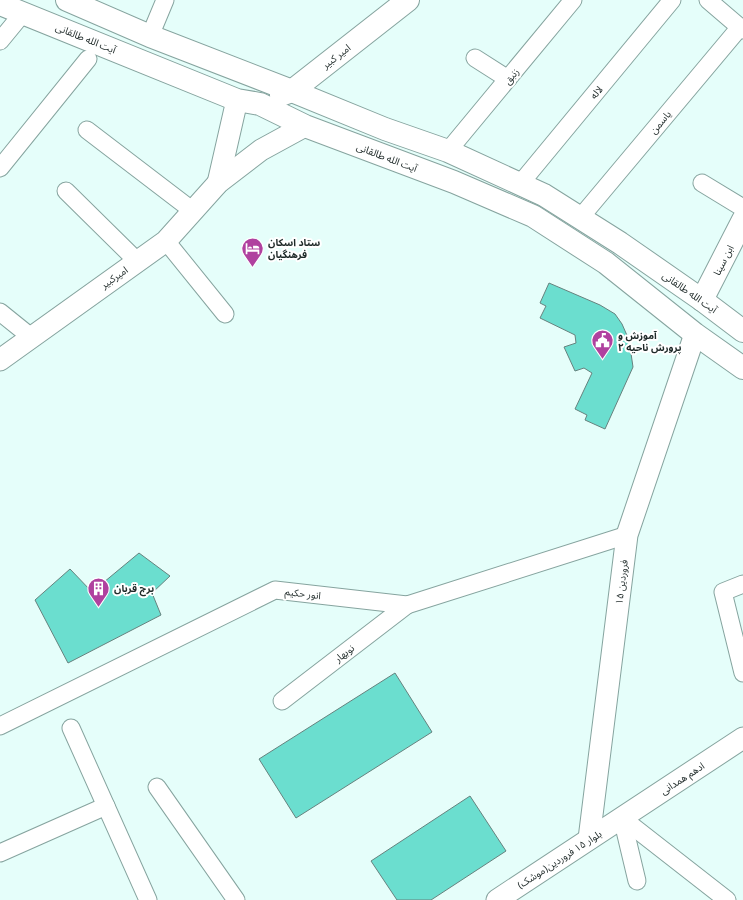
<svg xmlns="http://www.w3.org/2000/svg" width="743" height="900" font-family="Overpass,'Noto Sans Arabic',sans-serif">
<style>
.building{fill:#6bdecf;stroke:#66827e}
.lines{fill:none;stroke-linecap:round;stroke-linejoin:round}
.minor-casing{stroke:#86a49f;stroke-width:19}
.tertiary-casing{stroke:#86a49f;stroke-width:23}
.secondary-casing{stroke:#86a49f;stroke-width:24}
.minor{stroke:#fff;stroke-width:17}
.tertiary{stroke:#fff;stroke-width:21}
.secondary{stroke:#fff;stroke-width:22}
.labels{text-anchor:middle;stroke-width:4;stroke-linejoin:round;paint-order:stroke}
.street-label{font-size:10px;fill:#1e2928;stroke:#fff}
.poi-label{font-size:10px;font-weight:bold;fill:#1e2928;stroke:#fff;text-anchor:start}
</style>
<rect width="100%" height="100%" fill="#e5fefa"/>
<g class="building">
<polygon points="549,283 600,305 615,314 622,324 629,340 633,367 605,429 585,420 587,415 575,409 592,373 584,368 575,371 564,347 576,343 575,335 540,318 546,306 540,303"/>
<polygon points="139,553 170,576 152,593 161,615 68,663 35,600 70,569 92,592"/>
<polygon points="395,673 432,732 296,818 259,759"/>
<polygon points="470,796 506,851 431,900 397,900 371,861"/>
</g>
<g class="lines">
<defs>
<g id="minor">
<polyline points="708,0 743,30"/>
<polyline points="150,36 165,0"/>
<polyline points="0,41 23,13"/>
<polyline points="475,58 508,79"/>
<polyline points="87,130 193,211"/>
<polyline points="448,151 573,0"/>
<polyline points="0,168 88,59"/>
<polyline points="702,183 743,208"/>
<polyline points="520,184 672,0"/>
<polyline points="66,191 137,261"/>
<polyline points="580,218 740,27"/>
<polyline points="166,241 225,314"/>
<polyline points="0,312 31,337"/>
<polyline points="743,584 723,592 743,673"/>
<polyline points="282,701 407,605"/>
<polyline points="0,726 275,590 407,605 627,535"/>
<polyline points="71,728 148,900"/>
<polyline points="157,787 236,900"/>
<polyline points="622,818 727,900"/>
<polyline points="622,818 637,881"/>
<polyline points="0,853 106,806"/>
</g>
<g id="tertiary">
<polyline points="218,183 237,100"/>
<polyline points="0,360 166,241 218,183 261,150 305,126"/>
<polyline points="589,839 627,535 695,334"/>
<polyline points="497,900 743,738"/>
</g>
<g id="secondary">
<polyline points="67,0 150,36 292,91 385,129 448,151 544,195 620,243 702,300 743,331"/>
<polyline points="0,4 237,100 260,104 305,126 454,182 533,216 606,263 695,334 743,368"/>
<polyline points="281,95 292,91 408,0"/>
<polyline points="702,300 743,220"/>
</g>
</defs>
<use href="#minor" class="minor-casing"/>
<use href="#tertiary" class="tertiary-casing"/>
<use href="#secondary" class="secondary-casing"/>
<use href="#minor" class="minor"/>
<use href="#tertiary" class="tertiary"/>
<use href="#secondary" class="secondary"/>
</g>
<defs>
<symbol id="hotel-pin" viewBox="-11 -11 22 30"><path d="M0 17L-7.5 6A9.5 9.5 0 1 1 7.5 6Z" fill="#b0419f" stroke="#fff"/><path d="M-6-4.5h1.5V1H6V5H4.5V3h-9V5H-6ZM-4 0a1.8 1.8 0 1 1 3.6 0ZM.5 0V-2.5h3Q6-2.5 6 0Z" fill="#fff"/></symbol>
<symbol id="civic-pin" viewBox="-11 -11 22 30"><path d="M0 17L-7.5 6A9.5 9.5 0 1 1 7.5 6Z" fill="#b0419f" stroke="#fff"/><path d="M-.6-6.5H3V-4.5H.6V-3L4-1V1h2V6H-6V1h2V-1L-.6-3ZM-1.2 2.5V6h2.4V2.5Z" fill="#fff"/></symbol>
<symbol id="building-pin" viewBox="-11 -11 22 30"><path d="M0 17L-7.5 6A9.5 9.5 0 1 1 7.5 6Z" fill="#b0419f" stroke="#fff"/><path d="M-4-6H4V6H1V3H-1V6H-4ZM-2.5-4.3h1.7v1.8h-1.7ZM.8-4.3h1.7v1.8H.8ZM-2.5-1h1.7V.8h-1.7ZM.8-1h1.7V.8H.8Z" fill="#fff"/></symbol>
</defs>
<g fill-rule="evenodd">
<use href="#hotel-pin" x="240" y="236" width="25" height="34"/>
<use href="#civic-pin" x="590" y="328" width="25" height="34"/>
<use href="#building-pin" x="86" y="576" width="25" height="34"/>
</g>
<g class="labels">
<g class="street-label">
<text transform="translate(86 38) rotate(22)" y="4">آیت الله طالقانی</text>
<text transform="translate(336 56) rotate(-38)" y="4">امیر کبیر</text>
<text transform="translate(511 76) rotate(-50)" y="4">زنبق</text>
<text transform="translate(596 92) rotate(-50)" y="4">لاله</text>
<text transform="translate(660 122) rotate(-50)" y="4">یاسمن</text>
<text transform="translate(387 157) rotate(21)" y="4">آیت الله طالقانی</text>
<text transform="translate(723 260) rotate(-63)" y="4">ابن سینا</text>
<text transform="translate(114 277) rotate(-35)" y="4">امیرکبیر</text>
<text transform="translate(690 292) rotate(35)" y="4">آیت الله طالقانی</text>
<text transform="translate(621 582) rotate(-83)" y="4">۱۵ فروردین</text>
<text transform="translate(303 593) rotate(7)" y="4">انور حکیم</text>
<text transform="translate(344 653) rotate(-38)" y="4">نوبهار</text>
<text transform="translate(682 778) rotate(-33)" y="4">ادهم همدانی</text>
<text transform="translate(559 859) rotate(-33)" y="4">بلوار ۱۵ فروردین(موشک)</text>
</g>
<g class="poi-label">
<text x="268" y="246">ستاد اسکان<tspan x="268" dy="12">فرهنگیان</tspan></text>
<text x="618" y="339">آموزش و<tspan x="618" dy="12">پرورش ناحیه ۲</tspan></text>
<text x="114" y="592">برج قربان</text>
</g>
</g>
</svg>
